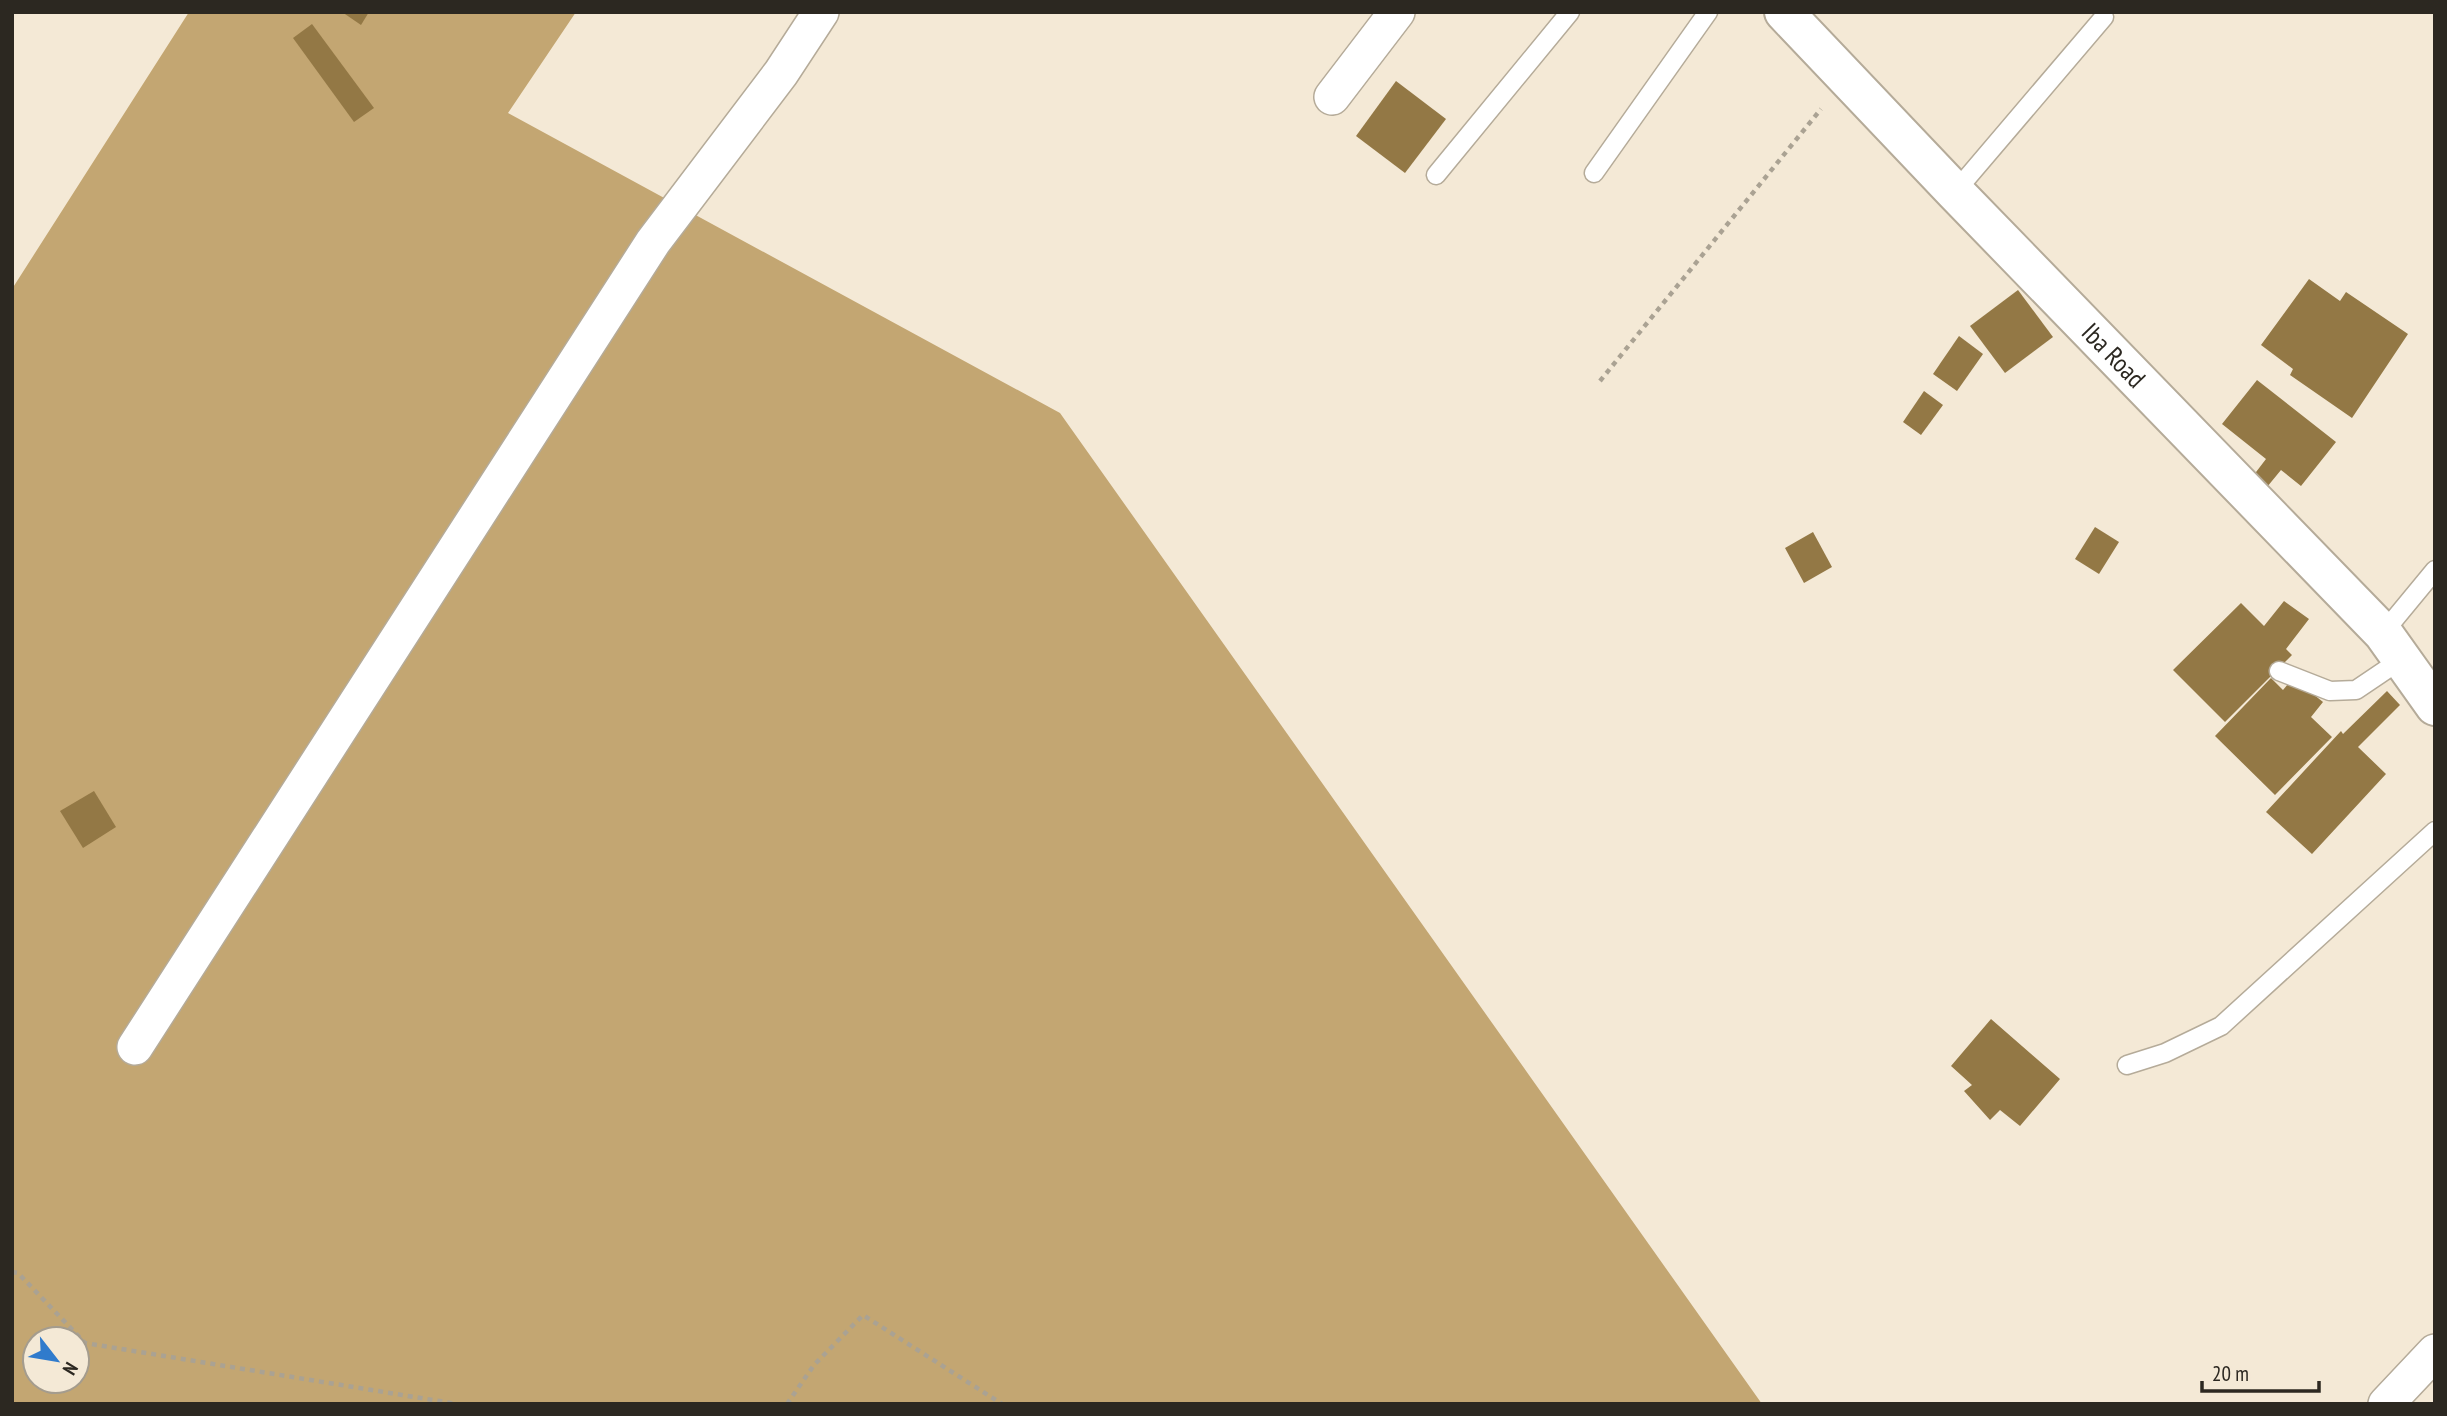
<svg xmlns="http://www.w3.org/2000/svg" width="2447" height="1416" font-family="'PT Sans Narrow',sans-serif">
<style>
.forest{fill:#c3a672;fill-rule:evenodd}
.building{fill:#937845}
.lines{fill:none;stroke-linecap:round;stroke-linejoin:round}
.lane-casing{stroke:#b5ab99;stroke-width:21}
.street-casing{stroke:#b5ab99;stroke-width:38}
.secondary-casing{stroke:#b5ab99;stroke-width:42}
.path{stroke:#aaa293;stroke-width:4.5;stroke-dasharray:5 5;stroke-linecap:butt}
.lane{stroke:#fff;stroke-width:18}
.street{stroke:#fff;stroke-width:35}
.secondary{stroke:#fff;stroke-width:38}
.labels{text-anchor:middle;stroke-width:7;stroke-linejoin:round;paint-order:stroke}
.street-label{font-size:26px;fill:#2c2821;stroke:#f4e9d6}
</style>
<rect width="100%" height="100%" fill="#f4e9d6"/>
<path class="forest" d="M189,12H576L508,113L1060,413L1762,1404H12V289ZM35,1339H77V1381H35Z"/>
<g class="building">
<polygon points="342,12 369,12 361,25"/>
<polygon points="312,24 374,108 354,122 293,38"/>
<polygon points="1396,81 1446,119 1405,173 1356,136"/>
<polygon points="2309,279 2340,301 2346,292 2408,334 2352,418 2290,375 2293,369 2261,345"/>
<polygon points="2018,290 2053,337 2005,373 1970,326"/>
<polygon points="1959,336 1983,354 1957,391 1933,374"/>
<polygon points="2257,380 2336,442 2301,486 2281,470 2267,487 2253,476 2266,459 2222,424"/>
<polygon points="1924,391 1943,405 1921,435 1903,422"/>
<polygon points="2095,527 2119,542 2099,574 2075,559"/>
<polygon points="1813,532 1832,567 1804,583 1785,548"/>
<polygon points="2284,601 2309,619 2286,649 2292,655 2225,722 2173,670 2241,603 2264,626"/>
<polygon points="2271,678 2283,690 2293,678 2323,702 2311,717 2332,737 2275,795 2215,736"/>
<polygon points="2387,691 2400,705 2358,747 2386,774 2312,854 2266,812 2341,731 2343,734"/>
<polygon points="94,791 116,827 83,848 60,811"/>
<polygon points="1991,1019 2060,1079 2020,1126 2000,1110 1990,1120 1964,1091 1972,1085 1951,1066"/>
</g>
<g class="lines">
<defs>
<g id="lane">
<polyline points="1594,173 1708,12"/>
<polyline points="1436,175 1570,12"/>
<polyline points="1955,192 2104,17"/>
<polyline points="2383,633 2435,570"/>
<polyline points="2279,671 2330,691 2356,690 2402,659"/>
<polyline points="2127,1065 2165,1053 2221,1026 2435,831"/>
</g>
<g id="street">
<polyline points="1332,97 1397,12"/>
<polyline points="135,1047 653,242 781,73 821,12"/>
<polyline points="2386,1404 2435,1352"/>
</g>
<g id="secondary">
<path id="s1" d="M1784,12L1955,192L2383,633L2435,706"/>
</g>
</defs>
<use href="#lane" class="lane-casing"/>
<use href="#street" class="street-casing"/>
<use href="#secondary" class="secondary-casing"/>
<g class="path">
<polyline points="1600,381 1821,109"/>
<polyline points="12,1272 18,1273 85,1343 457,1404"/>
<polyline points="787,1404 814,1365 863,1315 1002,1404"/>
</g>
<use href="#lane" class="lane"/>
<use href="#street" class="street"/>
<use href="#secondary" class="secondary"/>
</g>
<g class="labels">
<g class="street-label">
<text dy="9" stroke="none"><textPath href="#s1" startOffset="476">Iba Road</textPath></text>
</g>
</g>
<rect width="2447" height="1416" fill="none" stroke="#2c2821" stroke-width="28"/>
<g transform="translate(56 1360) rotate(121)"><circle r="33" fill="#f4e9d6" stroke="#a49c8e" stroke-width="2"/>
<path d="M0-5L12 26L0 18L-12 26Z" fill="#307bcc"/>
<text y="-10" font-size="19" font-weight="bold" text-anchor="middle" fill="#2c2821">N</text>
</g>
<path d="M2202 1381v10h117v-10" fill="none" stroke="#2c2821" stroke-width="3.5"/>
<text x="2212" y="1381" font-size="21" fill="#2c2821" stroke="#f4e9d6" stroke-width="5" paint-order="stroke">20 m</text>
</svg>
